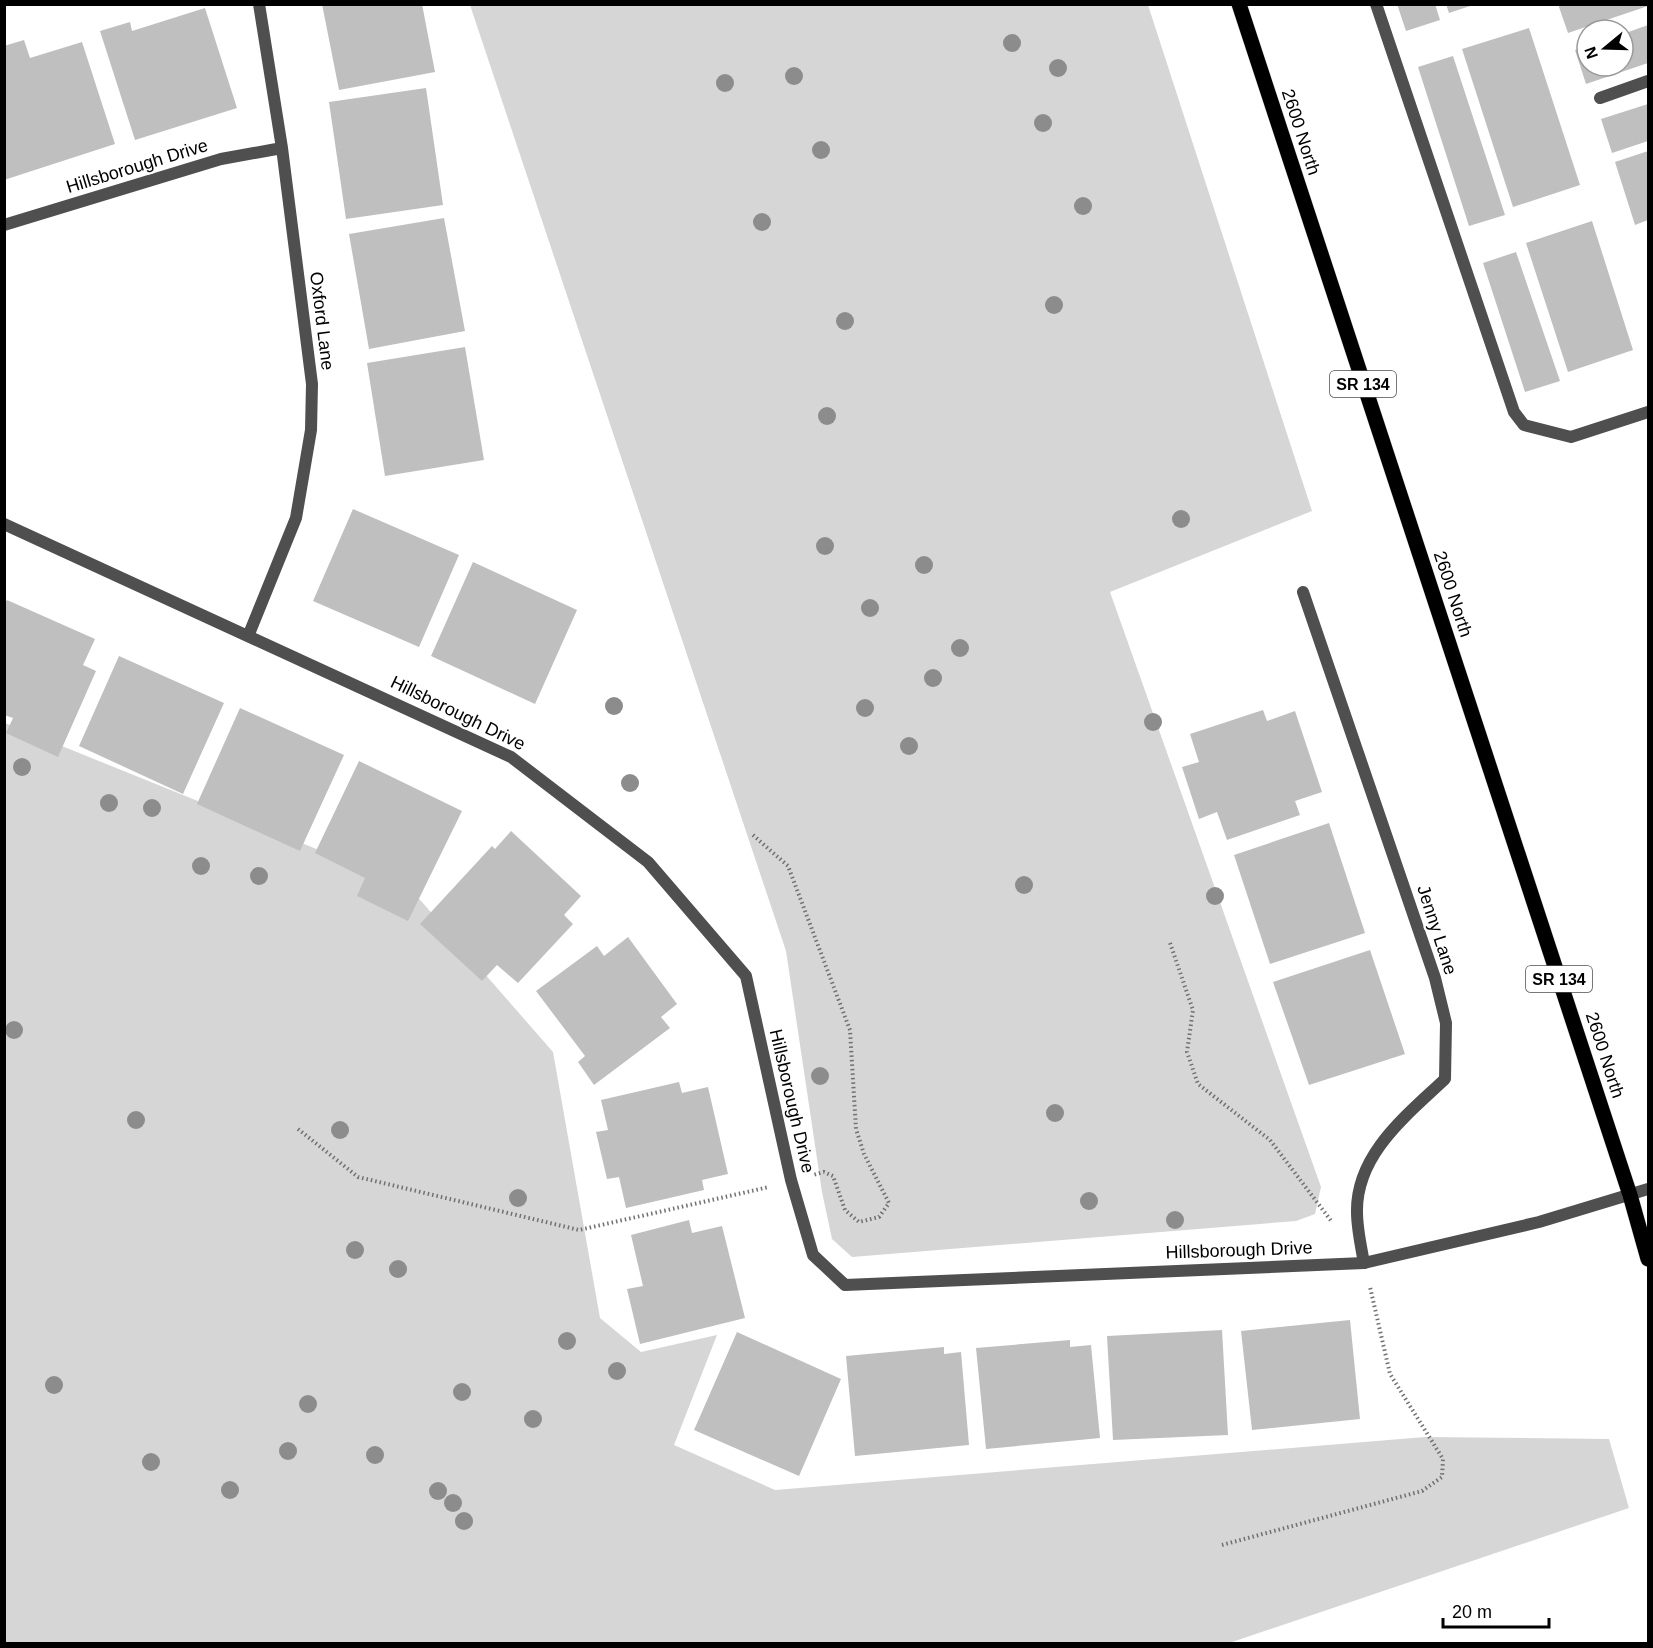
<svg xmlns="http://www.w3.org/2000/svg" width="1653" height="1648" font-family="Helvetica,sans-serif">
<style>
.green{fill:#d6d6d6}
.building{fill:#bfbfbf}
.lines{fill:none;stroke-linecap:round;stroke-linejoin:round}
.primary-casing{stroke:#dbdbdb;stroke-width:16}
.path{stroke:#717171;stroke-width:4;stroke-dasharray:1.5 3;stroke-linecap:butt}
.lane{stroke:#4f4f4f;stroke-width:12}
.street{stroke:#4f4f4f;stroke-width:12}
.primary{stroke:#000;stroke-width:15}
.tree{fill:#8c8c8c}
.labels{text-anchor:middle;stroke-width:4.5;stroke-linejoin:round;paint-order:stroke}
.shield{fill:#fff;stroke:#4c4c4c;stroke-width:1.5}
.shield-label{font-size:16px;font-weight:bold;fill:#000}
.street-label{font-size:18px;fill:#000;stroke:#fff}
</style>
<rect width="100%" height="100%" fill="#fff"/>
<path class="green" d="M470,5H1148L1312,511L1110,592L1321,1187L1315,1214L1296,1221L852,1257L832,1239L822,1192L786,951Z
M5,723L408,886L553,1052L600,1318L641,1352L717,1335L674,1445L775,1490L1425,1437L1609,1439L1629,1508L1229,1643H5Z"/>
<path class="building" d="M322,4H422L435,72L339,90Z
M1397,4H1435L1440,20L1406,31Z
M1446,4H1473V5L1449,13Z
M1558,4H1648V6L1568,33Z
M205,8L237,108L135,140L100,31L130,22L132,31Z
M1648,25V63L1586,84L1575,50L1587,46V66H1623V34Z
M1529,28L1580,185L1513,207L1462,49Z
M24,40L30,58L82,42L115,144L4,180V46Z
M1453,56L1505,215L1469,226L1418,67Z
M426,88L443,205L346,219L329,102Z
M1648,104V141L1612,153L1601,119Z
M1648,151V220L1635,225L1615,162Z
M444,218L465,331L369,349L349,234Z
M1592,221L1633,350L1568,372L1526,243Z
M1516,252L1560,381L1525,392L1483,263Z
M465,347L484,460L385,476L367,363Z
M353,509L459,555L419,647L313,601Z
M473,562L577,610L535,704L431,656Z
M7,600L95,639L83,665L96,671L58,757L6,733L13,718L4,715V605Z
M119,656L224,703L183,794L79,746Z
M240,708L344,755L300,851L197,804Z
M1263,710L1267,721L1295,711L1322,792L1295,801L1300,815L1227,840L1217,812L1199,819L1182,767L1199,762L1190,734Z
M359,761L462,811L408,921L357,896L365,878L315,853Z
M1329,823L1365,933L1270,964L1234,855Z
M511,831L581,896L564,915L573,924L518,983L497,965L482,981L420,924L492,846L495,849Z
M628,937L677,1004L661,1017L670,1028L594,1085L578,1062L585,1056L536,991L597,946L604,956Z
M1370,950L1405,1054L1309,1085L1273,982Z
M679,1082L682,1093L708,1087L728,1174L702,1180L704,1190L626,1208L619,1177L607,1179L596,1132L608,1130L601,1100Z
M689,1220L692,1233L722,1226L745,1318L640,1344L627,1289L643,1286L631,1235Z
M1350,1320L1360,1419L1252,1430L1241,1331Z
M1222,1330L1228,1435L1113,1440L1107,1336Z
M737,1332L841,1379L799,1476L694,1430Z
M1070,1340V1347L1091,1345L1100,1438L986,1449L976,1348Z
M944,1347V1354L961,1352L969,1445L855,1456L846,1356Z"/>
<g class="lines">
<defs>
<path id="primary" d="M1239,4L1630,1195L1648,1259"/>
</defs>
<use href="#primary" class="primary-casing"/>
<path class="path" d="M753,835L788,866L850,1030L856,1129L864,1154L889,1203L879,1217L859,1222L845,1210L833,1176L824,1172L813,1175
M1170,943L1193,1010L1187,1052L1198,1084L1270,1140L1332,1222
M298,1129L358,1177L579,1230L769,1187
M1222,1545L1422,1491L1442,1477L1443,1459L1390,1374L1370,1287"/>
<path class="lane" d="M1376,4L1514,412L1524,425L1571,437L1648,412
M1600,98L1648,81
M1303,592L1435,978L1446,1023L1445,1079C1407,1115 1356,1154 1357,1212C1357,1229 1361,1246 1364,1263"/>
<path class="street" d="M4,225L221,159L282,148
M4,524L511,757L648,862L746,976L791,1180L813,1255L845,1285L1364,1263L1539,1222L1648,1189
M249,634L296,518L311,430L312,384L282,148L259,4"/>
<use href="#primary" class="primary"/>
</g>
<g class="tree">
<circle cx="1012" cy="43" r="9"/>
<circle cx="1058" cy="68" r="9"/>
<circle cx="794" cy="76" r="9"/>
<circle cx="725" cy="83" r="9"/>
<circle cx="1043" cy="123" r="9"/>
<circle cx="821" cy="150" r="9"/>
<circle cx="1083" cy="206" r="9"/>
<circle cx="762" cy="222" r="9"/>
<circle cx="1054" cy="305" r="9"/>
<circle cx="845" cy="321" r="9"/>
<circle cx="827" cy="416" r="9"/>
<circle cx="1181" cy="519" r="9"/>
<circle cx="825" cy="546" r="9"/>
<circle cx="924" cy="565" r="9"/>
<circle cx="870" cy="608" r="9"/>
<circle cx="960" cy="648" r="9"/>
<circle cx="933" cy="678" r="9"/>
<circle cx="614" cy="706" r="9"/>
<circle cx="865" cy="708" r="9"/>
<circle cx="1153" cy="722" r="9"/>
<circle cx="909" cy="746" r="9"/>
<circle cx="22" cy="767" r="9"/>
<circle cx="630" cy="783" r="9"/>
<circle cx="109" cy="803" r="9"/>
<circle cx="152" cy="808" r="9"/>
<circle cx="201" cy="866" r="9"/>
<circle cx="259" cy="876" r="9"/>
<circle cx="1024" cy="885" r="9"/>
<circle cx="1215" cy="896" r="9"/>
<circle cx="14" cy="1030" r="9"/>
<circle cx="820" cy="1076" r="9"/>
<circle cx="1055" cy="1113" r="9"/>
<circle cx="136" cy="1120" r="9"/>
<circle cx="340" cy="1130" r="9"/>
<circle cx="518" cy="1198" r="9"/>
<circle cx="1089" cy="1201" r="9"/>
<circle cx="1175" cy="1220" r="9"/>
<circle cx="355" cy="1250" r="9"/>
<circle cx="398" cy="1269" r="9"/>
<circle cx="567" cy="1341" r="9"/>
<circle cx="617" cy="1371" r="9"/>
<circle cx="54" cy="1385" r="9"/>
<circle cx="462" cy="1392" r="9"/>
<circle cx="308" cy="1404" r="9"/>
<circle cx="533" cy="1419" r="9"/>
<circle cx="288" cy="1451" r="9"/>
<circle cx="375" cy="1455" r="9"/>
<circle cx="151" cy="1462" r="9"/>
<circle cx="230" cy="1490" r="9"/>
<circle cx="438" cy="1491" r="9"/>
<circle cx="453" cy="1503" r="9"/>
<circle cx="464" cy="1521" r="9"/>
</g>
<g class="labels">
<g class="shield">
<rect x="1330" y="371" width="66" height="26" rx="4.5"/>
<rect x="1526" y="966" width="66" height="26" rx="4.5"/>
</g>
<g class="shield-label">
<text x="1363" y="390">SR 134</text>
<text x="1559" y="985">SR 134</text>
</g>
<g class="street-label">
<text transform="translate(1301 132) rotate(72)" y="6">2600 North</text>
<text transform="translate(137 166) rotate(-17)" y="6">Hillsborough Drive</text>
<text transform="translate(322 321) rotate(83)" y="6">Oxford Lane</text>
<text transform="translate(1453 594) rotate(72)" y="6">2600 North</text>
<text transform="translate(458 713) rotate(26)" y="6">Hillsborough Drive</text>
<text transform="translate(1437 930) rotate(72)" y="6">Jenny Lane</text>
<text transform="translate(1605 1055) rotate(72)" y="6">2600 North</text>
<text transform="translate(792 1101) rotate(77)" y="6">Hillsborough Drive</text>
<text transform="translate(1239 1250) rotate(-2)" y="6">Hillsborough Drive</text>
</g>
</g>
<rect width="1653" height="1648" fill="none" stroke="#000000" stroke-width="12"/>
<g transform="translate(1605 48) rotate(251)"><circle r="28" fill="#ffffff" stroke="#999999" stroke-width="1.5"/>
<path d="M0-4.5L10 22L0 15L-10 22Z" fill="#000000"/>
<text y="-9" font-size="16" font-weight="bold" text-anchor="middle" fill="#000000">N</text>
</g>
<path d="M1443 1618v9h106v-9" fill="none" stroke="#000000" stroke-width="3"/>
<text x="1452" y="1618" font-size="18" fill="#000000" stroke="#ffffff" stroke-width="4.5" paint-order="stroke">20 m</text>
</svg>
